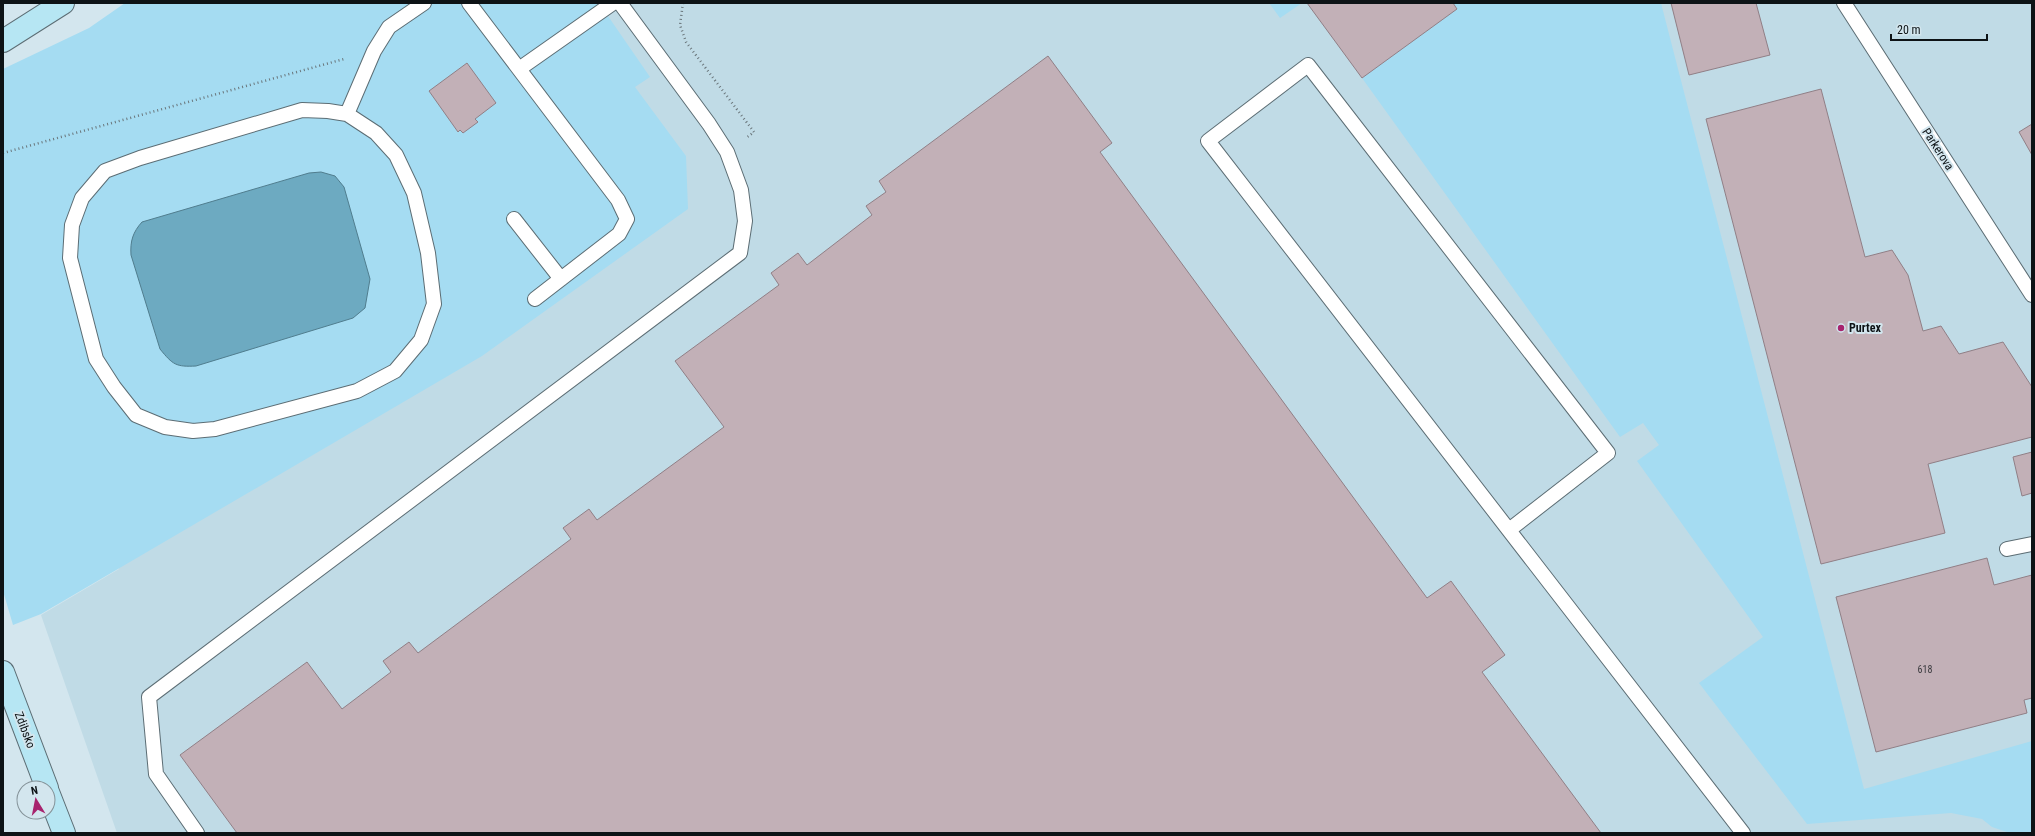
<svg xmlns="http://www.w3.org/2000/svg" width="2035" height="836" font-family="'Roboto Condensed',sans-serif">
<style>
.built{fill:#c0dbe6}
.green{fill:#a5dcf2}
.water{fill:#6daac1;stroke:#507d8e}
.building{fill:#c2b0b7;stroke:#907f86}
.lines{fill:none;stroke-linecap:round;stroke-linejoin:round}
.lane-casing{stroke:#5c6d74;stroke-width:16}
.secondary-casing{stroke:#5c6d74;stroke-width:24}
.path{stroke:#6a767b;stroke-width:2.5;stroke-dasharray:1 3;stroke-linecap:butt}
.lane{stroke:#fff;stroke-width:14}
.secondary{stroke:#b6e6f3;stroke-width:22}
.poi-dot{fill:#a7236e;stroke:#d3e6ee;stroke-width:1.5}
.labels{text-anchor:middle;stroke-width:4;stroke-linejoin:round;paint-order:stroke}
.number-label{font-size:10px;fill:#3a3a3e}
.street-label{font-size:12px;fill:#0d1316;stroke:#d3e6ee}
.poi-label{font-size:12px;font-weight:bold;fill:#0d1316;stroke:#d3e6ee;text-anchor:start}
</style>
<rect width="100%" height="100%" fill="#d3e6ee"/>
<path class="built" d="M358,3H2032V833H117L41,615L119,569L3,164Z"/>
<path class="green" d="M125,3H599L650,77L635,87L686,156L688,209L482,356L41,614L13,625L3,591V69L89,28Z
M1269,3H1302L1280,18Z
M1453,3H1661L1864,789L2032,741V833H2010L1992,827L1982,819L1951,813L1807,824L1699,683L1763,637L1637,461L1659,445L1643,423L1620,437L1362,78L1457,9Z"/>
<path class="water" d="M321,172L335,176L344,187L370,279L365,308L353,318L196,366C176,367 173,365 160,349L131,255C130,241 133,232 142,222L309,173Z"/>
<path class="building" d="M1307,3H1453L1457,9L1362,78Z
M1671,3H1756L1770,55L1689,75Z
M1048,56L1112,143L1100,152L1427,598L1451,581L1505,655L1482,672L1601,833H237L180,755L307,662L342,709L391,672L383,661L409,642L418,653L571,539L563,528L589,509L597,520L724,427L675,361L779,285L771,273L798,253L807,265L872,215L866,206L886,192L879,181Z
M467,63L496,103L475,119L478,122L463,133L460,130L458,132L429,91Z
M1821,89L1865,257L1892,250L1908,275L1923,331L1941,326L1959,354L2003,342L2032,387V437L1928,464L1945,533L1821,564L1706,119Z
M2032,124V155L2019,132Z
M2032,452V493L2022,496L2013,457Z
M1987,558L1994,585L2032,575V698L2024,700L2027,713L1876,752L1836,597Z"/>
<g class="lines">
<defs>
<path id="lane" d="M469,3L618,200L627,219L619,234L535,299
M1844,3L2032,295
M519,69L613,3
M302,110L328,111L347,114L376,133L396,155L414,193L428,253L434,304L421,340L395,371L357,391L215,429L193,431L165,427L136,415L114,387L96,359L70,258L72,225L82,198L105,171L140,158Z
M347,114L374,51L389,27L424,3
M514,219L561,279
M1509,530L1608,453L1308,65L1208,141L1743,833
M2007,549L2032,544
M197,833L156,774L149,697L740,253L745,221L741,190L727,152L709,124L620,3"/>
<path id="secondary" d="M3,41L63,3
M3,672L47,788
M48,792L64,833"/>
</defs>
<use href="#lane" class="lane-casing"/>
<use href="#secondary" class="secondary-casing"/>
<path class="path" d="M683,3L680,25L686,42L754,132L746,138
M3,153L344,59"/>
<use href="#lane" class="lane"/>
<use href="#secondary" class="secondary"/>
</g>
<circle class="poi-dot" cx="1841" cy="328" r="4"/>
<g class="labels">
<g class="number-label">
<text x="1925" y="673">618</text>
</g>
<g class="street-label">
<text transform="translate(1938 149) rotate(57)" y="4">Parkerova</text>
<text transform="translate(25 730) rotate(69)" y="4">Zdibsko</text>
</g>
<g class="poi-label">
<text x="1849" y="332">Purtex</text>
</g>
</g>
<rect width="2035" height="836" fill="none" stroke="#0d1316" stroke-width="8"/>
<g transform="translate(36 800) rotate(350)"><circle r="19" fill="#d3e6ee" stroke="#849298"/>
<path d="M0-3L7 15L0 10L-7 15Z" fill="#a7236e"/>
<text y="-6" font-size="11" font-weight="bold" text-anchor="middle" fill="#0d1316">N</text>
</g>
<path d="M1891 34v6h96v-6" fill="none" stroke="#0d1316" stroke-width="2"/>
<text x="1897" y="34" font-size="12" fill="#0d1316" stroke="#d3e6ee" stroke-width="3" paint-order="stroke">20 m</text>
</svg>
